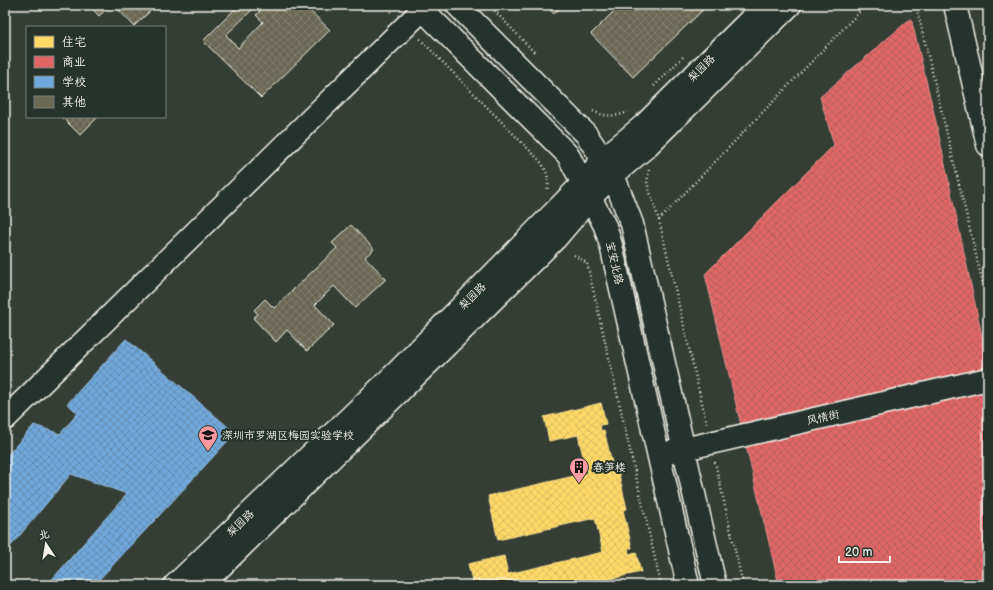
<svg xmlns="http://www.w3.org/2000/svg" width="993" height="590" font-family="'Balsamiq Sans','LXGW WenKai TC',sans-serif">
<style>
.homes{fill:url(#homes-cross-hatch);stroke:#fce08d}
.shops{fill:url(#shops-cross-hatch);stroke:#e6908d}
.schools{fill:url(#schools-cross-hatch);stroke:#97bee0}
.building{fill:url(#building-cross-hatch);stroke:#f4f1e8;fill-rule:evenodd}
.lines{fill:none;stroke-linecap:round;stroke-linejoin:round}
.minor-casing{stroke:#f4f1e8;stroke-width:25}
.path{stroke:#f4f1e8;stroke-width:2.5;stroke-dasharray:1 3;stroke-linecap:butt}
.minor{stroke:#26332d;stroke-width:22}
.labels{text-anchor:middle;stroke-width:4;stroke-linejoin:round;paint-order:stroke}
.street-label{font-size:11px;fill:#f4f1e8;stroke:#26332d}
.poi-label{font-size:11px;fill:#f4f1e8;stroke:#26332d;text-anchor:start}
</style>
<defs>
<pattern id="homes-cross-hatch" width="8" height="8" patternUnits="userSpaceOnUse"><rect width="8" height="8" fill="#ffd966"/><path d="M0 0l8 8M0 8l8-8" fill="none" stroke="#dbbc60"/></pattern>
<pattern id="shops-cross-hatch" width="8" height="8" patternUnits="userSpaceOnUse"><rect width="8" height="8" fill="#e06666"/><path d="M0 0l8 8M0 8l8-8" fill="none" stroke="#b35d5c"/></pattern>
<pattern id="schools-cross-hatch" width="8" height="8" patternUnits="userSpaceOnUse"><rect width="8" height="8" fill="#6fa8dc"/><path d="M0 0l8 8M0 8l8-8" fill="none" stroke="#648baf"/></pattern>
<pattern id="building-cross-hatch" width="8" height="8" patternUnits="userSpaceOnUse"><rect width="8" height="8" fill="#6b6854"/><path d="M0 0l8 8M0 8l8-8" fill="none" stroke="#817e6d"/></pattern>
</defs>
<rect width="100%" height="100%" fill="#343e35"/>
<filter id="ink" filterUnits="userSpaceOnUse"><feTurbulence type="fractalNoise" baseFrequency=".025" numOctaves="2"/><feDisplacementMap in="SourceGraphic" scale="8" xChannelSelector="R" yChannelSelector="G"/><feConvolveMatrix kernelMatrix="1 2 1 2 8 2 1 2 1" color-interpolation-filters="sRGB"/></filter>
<g filter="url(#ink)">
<path class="homes" d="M601,403L606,424L600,425L601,431L604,430L613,467L617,466L627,509L623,510L632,548H628L629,554L636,552L641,572L585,585H473L468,564L504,556L508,574L603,552L595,518L498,540L488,496L587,473L578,435L549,441L544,417Z"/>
<path class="shops" d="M911,18L934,113L988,364V585H779L705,274L834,145L820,97Z"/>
<path class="schools" d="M126,339L235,433L170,504L94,585H47L127,494L71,474L5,553V458L34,425L60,434L78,413L67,404Z"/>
<path class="building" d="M89,5H111L99,16Z
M114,5H157L134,26Z
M239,5H304L330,30L261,98L203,41ZM256,6L260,11L256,15L263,22L238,48L226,35Z
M546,5H563L554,14Z
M620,5H708L633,77L591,34Z
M62,117H98L80,135Z
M351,225L374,249L365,257L386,279L355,308L334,286L315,305L334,325L307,351L287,330L276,342L253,318L258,314L254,310L265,299L274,308L337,248L332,243Z"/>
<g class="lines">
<defs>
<path id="minor" d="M418,5L568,155L605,226L611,245L688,585
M457,5L586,134L613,175L632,224L715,585
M955,5L988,145
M5,419L422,10
M671,452L988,379
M175,585L396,373L583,183L603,159L644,125L765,5
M202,585L555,239L591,197L613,175L645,148L790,5"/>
</defs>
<use href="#minor" class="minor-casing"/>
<path class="path" d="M386,5L392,12
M489,5L536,54
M916,5L988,305
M420,39L540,161C547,171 550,179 547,191
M654,86L683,57
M593,111C604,117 616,117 628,112
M649,170L647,183L659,220L707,425
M659,220L866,5
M574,255L587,263L661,585
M715,462L743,585"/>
<use href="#minor" class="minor"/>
</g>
</g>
<defs>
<symbol id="school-pin" viewBox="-11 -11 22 30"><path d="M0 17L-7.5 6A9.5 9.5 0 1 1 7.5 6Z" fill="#ff9aa2" stroke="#26332d"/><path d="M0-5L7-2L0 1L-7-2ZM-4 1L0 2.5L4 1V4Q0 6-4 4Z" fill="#111"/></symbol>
<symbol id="building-pin" viewBox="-11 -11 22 30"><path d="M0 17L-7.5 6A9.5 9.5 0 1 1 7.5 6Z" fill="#ff9aa2" stroke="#26332d"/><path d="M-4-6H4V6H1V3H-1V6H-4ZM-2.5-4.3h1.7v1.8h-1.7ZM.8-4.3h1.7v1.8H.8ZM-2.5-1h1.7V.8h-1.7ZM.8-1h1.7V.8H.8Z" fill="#111"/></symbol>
</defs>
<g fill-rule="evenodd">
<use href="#school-pin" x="197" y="424" width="22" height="30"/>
<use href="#building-pin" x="568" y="456" width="22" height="30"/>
</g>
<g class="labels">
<g class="street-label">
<text transform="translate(701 68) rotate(-45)" y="4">梨园路</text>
<text transform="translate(615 263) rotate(77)" y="4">宝安北路</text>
<text transform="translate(472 296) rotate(-45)" y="4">梨园路</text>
<text transform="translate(823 417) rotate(-13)" y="4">风情街</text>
<text transform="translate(240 523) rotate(-44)" y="4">梨园路</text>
</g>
<g class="poi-label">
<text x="222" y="439">深圳市罗湖区梅园实验学校</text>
<text x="593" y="471">春笋楼</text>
</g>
</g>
<rect width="993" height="590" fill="none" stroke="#26332d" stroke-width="20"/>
<rect x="10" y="10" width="973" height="570" fill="none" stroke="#f4f1e8" stroke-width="1.5" filter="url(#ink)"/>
<rect x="26" y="26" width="140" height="92" fill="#26332d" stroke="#787f78"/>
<rect x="34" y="36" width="20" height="12" fill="#ffd966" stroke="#787f78"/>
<text x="62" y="46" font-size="12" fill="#f4f1e8">住宅</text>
<rect x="34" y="56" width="20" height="12" fill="#e06666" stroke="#787f78"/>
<text x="62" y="66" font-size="12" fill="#f4f1e8">商业</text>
<rect x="34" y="76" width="20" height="12" fill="#6fa8dc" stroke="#787f78"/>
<text x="62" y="86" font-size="12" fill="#f4f1e8">学校</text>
<rect x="34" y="96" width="20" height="12" fill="#6b6854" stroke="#787f78"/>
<text x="62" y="106" font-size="12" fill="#f4f1e8">其他</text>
<g transform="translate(46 544) rotate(348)" stroke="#26332d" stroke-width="3" paint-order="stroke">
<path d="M0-3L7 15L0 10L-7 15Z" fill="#f4f1e8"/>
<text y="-6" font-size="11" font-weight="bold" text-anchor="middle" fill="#f4f1e8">北</text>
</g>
<path d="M839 556v6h51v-6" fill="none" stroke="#f4f1e8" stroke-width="2"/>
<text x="845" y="556" font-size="12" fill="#f4f1e8" stroke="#26332d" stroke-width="3" paint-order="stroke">20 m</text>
</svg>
